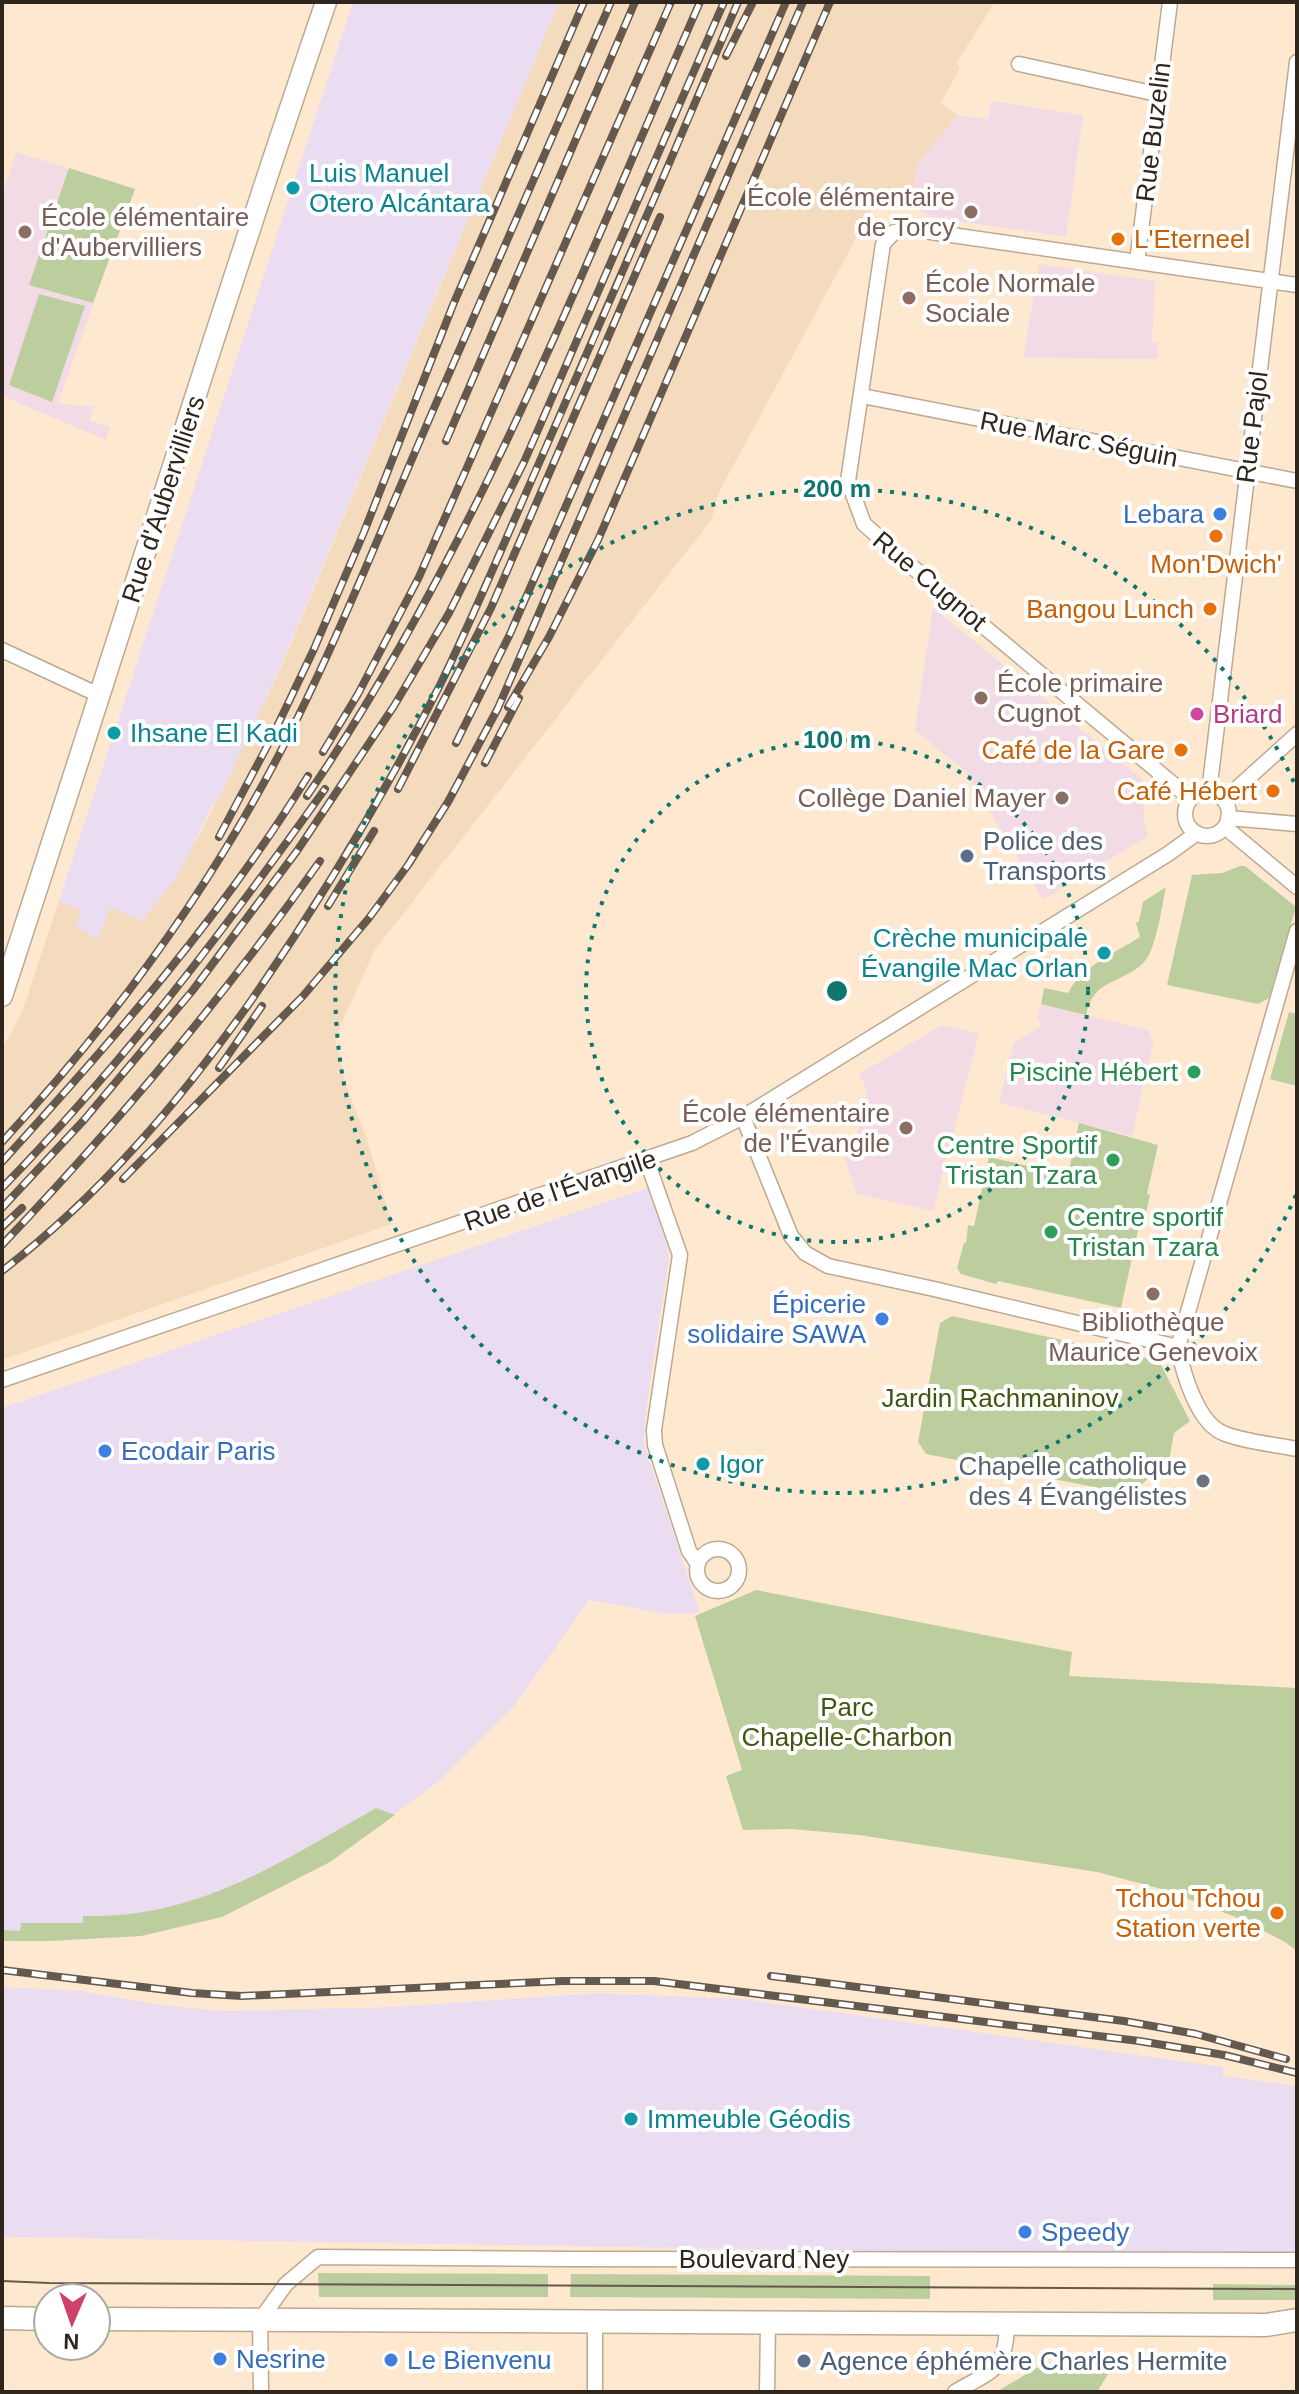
<svg xmlns="http://www.w3.org/2000/svg" width="1299" height="2394" font-family="Arial,sans-serif">
<style>
.built{fill:#f5dbbd}
.industrial{fill:#eaddf1}
.education{fill:#f3dbe6}
.green{fill:#bdce9e}
.lines{fill:none;stroke-linecap:round;stroke-linejoin:round}
.street-casing{stroke:#bda992;stroke-width:17}
.secondary-casing{stroke:#bda992;stroke-width:23}
.primary-casing{stroke:#bda992;stroke-width:25}
.street{stroke:#fff;stroke-width:14}
.secondary{stroke:#fff;stroke-width:20}
.primary{stroke:#fff;stroke-width:22}
.tram{stroke:#64594c;stroke-width:2}
.rail-casing{stroke:#64594c;stroke-width:8}
.rail{stroke:#fff;stroke-width:5;stroke-dasharray:15;stroke-linecap:butt}
.ring{fill:none;stroke:#0f766e;stroke-width:4;stroke-dasharray:4 8}
.culture-dot{fill:#0f9aa8;stroke:#fff;stroke-width:3}
.education-dot{fill:#8d6e63;stroke:#fff;stroke-width:3}
.food-dot{fill:#e8710a;stroke:#fff;stroke-width:3}
.shop-dot{fill:#3f7fe0;stroke:#fff;stroke-width:3}
.hotel-dot{fill:#d1479c;stroke:#fff;stroke-width:3}
.service-dot{fill:#5c6f8a;stroke:#fff;stroke-width:3}
.leisure-dot{fill:#2e9e5b;stroke:#fff;stroke-width:3}
.worship-dot{fill:#6b7280;stroke:#fff;stroke-width:3}
.labels{text-anchor:middle;stroke-width:8;stroke-linejoin:round;paint-order:stroke}
.street-label{font-size:26px;fill:#2f271e;stroke:#fff}
.culture-label{font-size:26px;fill:#0d838f;stroke:#fff;text-anchor:start}
.education-label{font-size:26px;fill:#785e54;stroke:#fff;text-anchor:end}
.food-label{font-size:26px;fill:#c56008;stroke:#fff;text-anchor:end}
.shop-label{font-size:26px;fill:#366cbe;stroke:#fff;text-anchor:start}
.hotel-label{font-size:26px;fill:#b23c85;stroke:#fff;text-anchor:start}
.service-label{font-size:26px;fill:#4e5e75;stroke:#fff;text-anchor:start}
.leisure-label{font-size:26px;fill:#27864d;stroke:#fff;text-anchor:end}
.park-label{font-size:26px;fill:#425410;stroke:#fff}
.worship-label{font-size:26px;fill:#5b616d;stroke:#fff;text-anchor:end}
.centre{fill:#0f766e;stroke:#fff;stroke-width:4}
.ring-label{font-size:24px;text-anchor:middle;font-weight:bold;fill:#0f766e;stroke:#fff;stroke-width:8;stroke-linejoin:round;paint-order:stroke}
</style>
<rect width="100%" height="100%" fill="#fee9d0"/>
<path class="built" d="M559,2H995L957,62L960,68L941,103L958,115L917,165L913,196L917,209L874,205L718,494L712,519L374,951L335,1038L346,1085L366,1136L392,1224L2,1360V1049L23,1010L59,901L81,910L110,907L192,847L201,833L280,670Z"/>
<path class="industrial" d="M353,2H559L279,670L221,794L212,806L179,874L142,921L110,907L98,939L76,927L81,910L59,901Z
M647,1188L667,1244L669,1258L646,1409L644,1444L700,1613L667,1614L589,1600L514,1706L439,1781L330,1862L222,1917L141,1936L49,1941H2V1408Z
M2,1987L82,1991L154,2004L220,2011L392,2007L598,1993L742,1999L1223,2067V2076L1297,2086V2258L2,2237Z"/>
<path class="education" d="M991,101L1083,115L1066,237L931,217L917,209L913,197L917,165L958,115L988,119Z
M16,152L135,189L58,403L94,407L90,420L110,427L106,440L2,396V196Z
M1039,264L1155,281L1152,342L1158,343V359L1023,358Z
M933,607L1143,780L1144,819L1148,836L1043,900L966,772L915,730Z
M1041,1004L1147,1030L1150,1032L1149,1037L1154,1039L1132,1136L999,1103L1014,1042L1042,1026L1037,1017Z
M942,1025L979,1034L933,1211L857,1194L841,1148L855,1146L867,1090L859,1074Z"/>
<path class="green" d="M69,168L135,189L93,303L29,285Z
M39,294L85,306L52,402L9,385Z
M1240,866H1245L1296,907L1269,998L1258,1004L1167,985L1192,875L1222,873Z
M1166,887C1162,905 1156,949 1145,961C1125,984 1093,977 1086,1015L1041,1004L1044,988L1068,993C1082,966 1115,953 1140,937L1136,923L1139,921L1143,902Z
M1289,1012L1297,1014V1086L1270,1079Z
M1079,1123L1158,1145L1147,1194L1150,1195L1145,1218L1141,1217L1121,1308L998,1281L996,1284L961,1274L957,1268L964,1243H966L968,1225L974,1226L989,1157L1068,1175Z
M952,1316L1159,1361L1190,1421L1174,1433L1169,1461L1130,1494L926,1454L918,1442L940,1323Z
M756,1590L1072,1652L1069,1676L1297,1688V1951L1285,1942L1241,1919L1165,1890L1097,1872L859,1835L791,1829L743,1830L726,1776L742,1770L695,1616Z
M376,1808L395,1815L330,1862L222,1917L141,1936L49,1941H2V1930L20,1931L21,1923H83V1916C197,1919 281,1862 376,1808Z
M318,2273L548,2274V2297H319Z
M571,2274L930,2276V2299L570,2297Z
M1213,2284L1297,2285V2300H1213Z
M1040,2366L1112,2368L1097,2392H996Z"/>
<g class="lines">
<defs>
<path id="street" d="M1019,64L1157,94
M1137,262L1170,2
M862,396L1297,481
M2,650L101,696
M1209,792L1297,62
M1185 814a22 22 0 1 1 44 0a22 22 0 1 1-44 0Z
M1191,799L910,565L864,524L848,481L883,244L894,232L910,229L1297,285
M1224,800L1297,734
M1228,818L1297,824
M1225,827L1297,887
M743,1117L791,1236L805,1253L828,1266L934,1289L1178,1347C1183,1373 1197,1422 1223,1433C1240,1441 1277,1445 1297,1449
M647,1161L680,1255L654,1430L655,1445L689,1551L698,1564
M1178,1347L1297,931
M2,1380L692,1143L743,1117L1168,854L1197,833
M697 1570a21 21 0 1 1 42 0a21 21 0 1 1-42 0Z
M261,2392L260,2320L286,2284L318,2257L568,2259L1297,2260
M595,2392V2321
M767,2392L768,2322
M955,2392C992,2370 1006,2372 1007,2324"/>
<path id="secondary" d="M2,996C111,665 213,332 326,2"/>
<path id="primary" d="M2,2318L48,2319
M96,2319L1266,2325L1297,2320"/>
</defs>
<use href="#street" class="street-casing"/>
<use href="#secondary" class="secondary-casing"/>
<use href="#primary" class="primary-casing"/>
<use href="#street" class="street"/>
<use href="#secondary" class="secondary"/>
<use href="#primary" class="primary"/>
<path class="tram" d="M2,2281L49,2283L1297,2289"/>
<defs>
<path id="rail" d="M726,56L753,2
M446,441L635,2
M508,707L549,637L598,540L830,2
M456,743L510,634L786,2
M323,752L358,694L419,577L671,2
M485,763L519,698
M398,789L491,608L660,217
M307,796C475,550 581,273 700,2
M219,837L271,739L314,649L364,532L453,305L584,2
M328,906L374,831
M219,1068L262,1006
M2,1142C113,1022 210,889 285,743C339,637 383,525 431,415C491,277 551,140 611,2
M2,1162C112,1041 222,916 308,776
M123,1179L303,996L369,918L408,865L448,802L498,708L803,2
M2,1188C122,1065 225,929 325,789
M2,1208L84,1120L193,990L297,851L394,706L449,613L524,462L724,2
M2,1227L22,1208
M2,1245C117,1124 224,997 320,861
M2,1271C101,1195 181,1100 253,998C322,898 385,794 440,685C477,609 509,531 543,454C609,304 674,153 738,2
M2,1970L192,1993L242,1996L563,1981H654L1139,2041L1224,2055L1297,2073
M771,1976L1124,2021L1196,2034L1286,2059"/>
</defs>
<use href="#rail" class="rail-casing"/>
<use href="#rail" class="rail"/>
</g>
<g class="ring">
<circle cx="837" cy="991" r="251"/>
<path d="M1296 1195A502 502 0 1 1 1296 787"/>
</g>
<g class="culture-dot">
<circle cx="293" cy="188" r="8"/>
<circle cx="114" cy="733" r="8"/>
<circle cx="1104" cy="953" r="8"/>
<circle cx="703" cy="1464" r="8"/>
<circle cx="631" cy="2119" r="8"/>
</g>
<g class="education-dot">
<circle cx="971" cy="212" r="8"/>
<circle cx="25" cy="232" r="8"/>
<circle cx="909" cy="298" r="8"/>
<circle cx="981" cy="698" r="8"/>
<circle cx="1062" cy="798" r="8"/>
<circle cx="906" cy="1128" r="8"/>
<circle cx="1153" cy="1294" r="8"/>
</g>
<g class="food-dot">
<circle cx="1118" cy="239" r="8"/>
<circle cx="1216" cy="536" r="8"/>
<circle cx="1210" cy="609" r="8"/>
<circle cx="1181" cy="750" r="8"/>
<circle cx="1273" cy="791" r="8"/>
<circle cx="1277" cy="1913" r="8"/>
</g>
<g class="shop-dot">
<circle cx="1220" cy="514" r="8"/>
<circle cx="882" cy="1319" r="8"/>
<circle cx="105" cy="1451" r="8"/>
<circle cx="1025" cy="2232" r="8"/>
<circle cx="220" cy="2359" r="8"/>
<circle cx="391" cy="2360" r="8"/>
</g>
<circle class="hotel-dot" cx="1197" cy="714" r="8"/>
<g class="service-dot">
<circle cx="967" cy="856" r="8"/>
<circle cx="804" cy="2361" r="8"/>
</g>
<g class="leisure-dot">
<circle cx="1194" cy="1072" r="8"/>
<circle cx="1113" cy="1160" r="8"/>
<circle cx="1051" cy="1232" r="8"/>
</g>
<circle class="worship-dot" cx="1203" cy="1481" r="8"/>
<g class="labels">
<g class="street-label">
<text transform="translate(1153 132) rotate(-83)" y="9">Rue Buzelin</text>
<text transform="translate(1252 427) rotate(-83)" y="9">Rue Pajol</text>
<text transform="translate(1079 439) rotate(11)" y="9">Rue Marc Séguin</text>
<text transform="translate(163 499) rotate(-72)" y="9">Rue d'Aubervilliers</text>
<text transform="translate(930 581) rotate(40)" y="9">Rue Cugnot</text>
<text transform="translate(560 1190) rotate(-19)" y="9">Rue de l'Évangile</text>
<text x="764" y="2268">Boulevard Ney</text>
</g>
<g class="culture-label">
<text x="309" y="182">Luis Manuel<tspan x="309" dy="30">Otero Alcántara</tspan></text>
<text x="130" y="742">Ihsane El Kadi</text>
<text x="1088" y="947" text-anchor="end">Crèche municipale<tspan x="1088" dy="30">Évangile Mac Orlan</tspan></text>
<text x="719" y="1473">Igor</text>
<text x="647" y="2128">Immeuble Géodis</text>
</g>
<g class="education-label">
<text x="955" y="206">École élémentaire<tspan x="955" dy="30">de Torcy</tspan></text>
<text x="41" y="226" text-anchor="start">École élémentaire<tspan x="41" dy="30">d'Aubervilliers</tspan></text>
<text x="925" y="292" text-anchor="start">École Normale<tspan x="925" dy="30">Sociale</tspan></text>
<text x="997" y="692" text-anchor="start">École primaire<tspan x="997" dy="30">Cugnot</tspan></text>
<text x="1046" y="807">Collège Daniel Mayer</text>
<text x="890" y="1122">École élémentaire<tspan x="890" dy="30">de l'Évangile</tspan></text>
<text x="1153" y="1331" text-anchor="middle">Bibliothèque<tspan x="1153" dy="30">Maurice Genevoix</tspan></text>
</g>
<g class="food-label">
<text x="1134" y="248" text-anchor="start">L'Eterneel</text>
<text x="1216" y="573" text-anchor="middle">Mon'Dwich'</text>
<text x="1194" y="618">Bangou Lunch</text>
<text x="1165" y="759">Café de la Gare</text>
<text x="1257" y="800">Café Hébert</text>
<text x="1261" y="1907">Tchou Tchou<tspan x="1261" dy="30">Station verte</tspan></text>
</g>
<g class="shop-label">
<text x="1204" y="523" text-anchor="end">Lebara</text>
<text x="866" y="1313" text-anchor="end">Épicerie<tspan x="866" dy="30">solidaire SAWA</tspan></text>
<text x="121" y="1460">Ecodair Paris</text>
<text x="1041" y="2241">Speedy</text>
<text x="236" y="2368">Nesrine</text>
<text x="407" y="2369">Le Bienvenu</text>
</g>
<g class="hotel-label">
<text x="1213" y="723">Briard</text>
</g>
<g class="service-label">
<text x="983" y="850">Police des<tspan x="983" dy="30">Transports</tspan></text>
<text x="820" y="2370">Agence éphémère Charles Hermite</text>
</g>
<g class="leisure-label">
<text x="1178" y="1081">Piscine Hébert</text>
<text x="1097" y="1154">Centre Sportif<tspan x="1097" dy="30">Tristan Tzara</tspan></text>
<text x="1067" y="1226" text-anchor="start">Centre sportif<tspan x="1067" dy="30">Tristan Tzara</tspan></text>
</g>
<g class="park-label">
<text x="1000" y="1407">Jardin Rachmaninov</text>
<text x="847" y="1716">Parc<tspan x="847" dy="30">Chapelle-Charbon</tspan></text>
</g>
<g class="worship-label">
<text x="1187" y="1475">Chapelle catholique<tspan x="1187" dy="30">des 4 Évangélistes</tspan></text>
</g>
</g>
<circle cx="837" cy="991" r="12" class="centre"/>
<g class="ring-label">
<text x="837" y="497">200 m</text>
<text x="837" y="748">100 m</text>
</g>
<rect width="1299" height="2394" fill="none" stroke="#2f271e" stroke-width="8"/>
<g transform="translate(72 2322) rotate(182)"><circle r="38" fill="#ffffff" stroke="#aca9a5" stroke-width="2"/>
<path d="M0-6L14 30L0 20L-14 30Z" fill="#d04168"/>
<text y="-12" font-size="22" font-weight="bold" text-anchor="middle" fill="#2f271e">N</text>
</g>
</svg>
